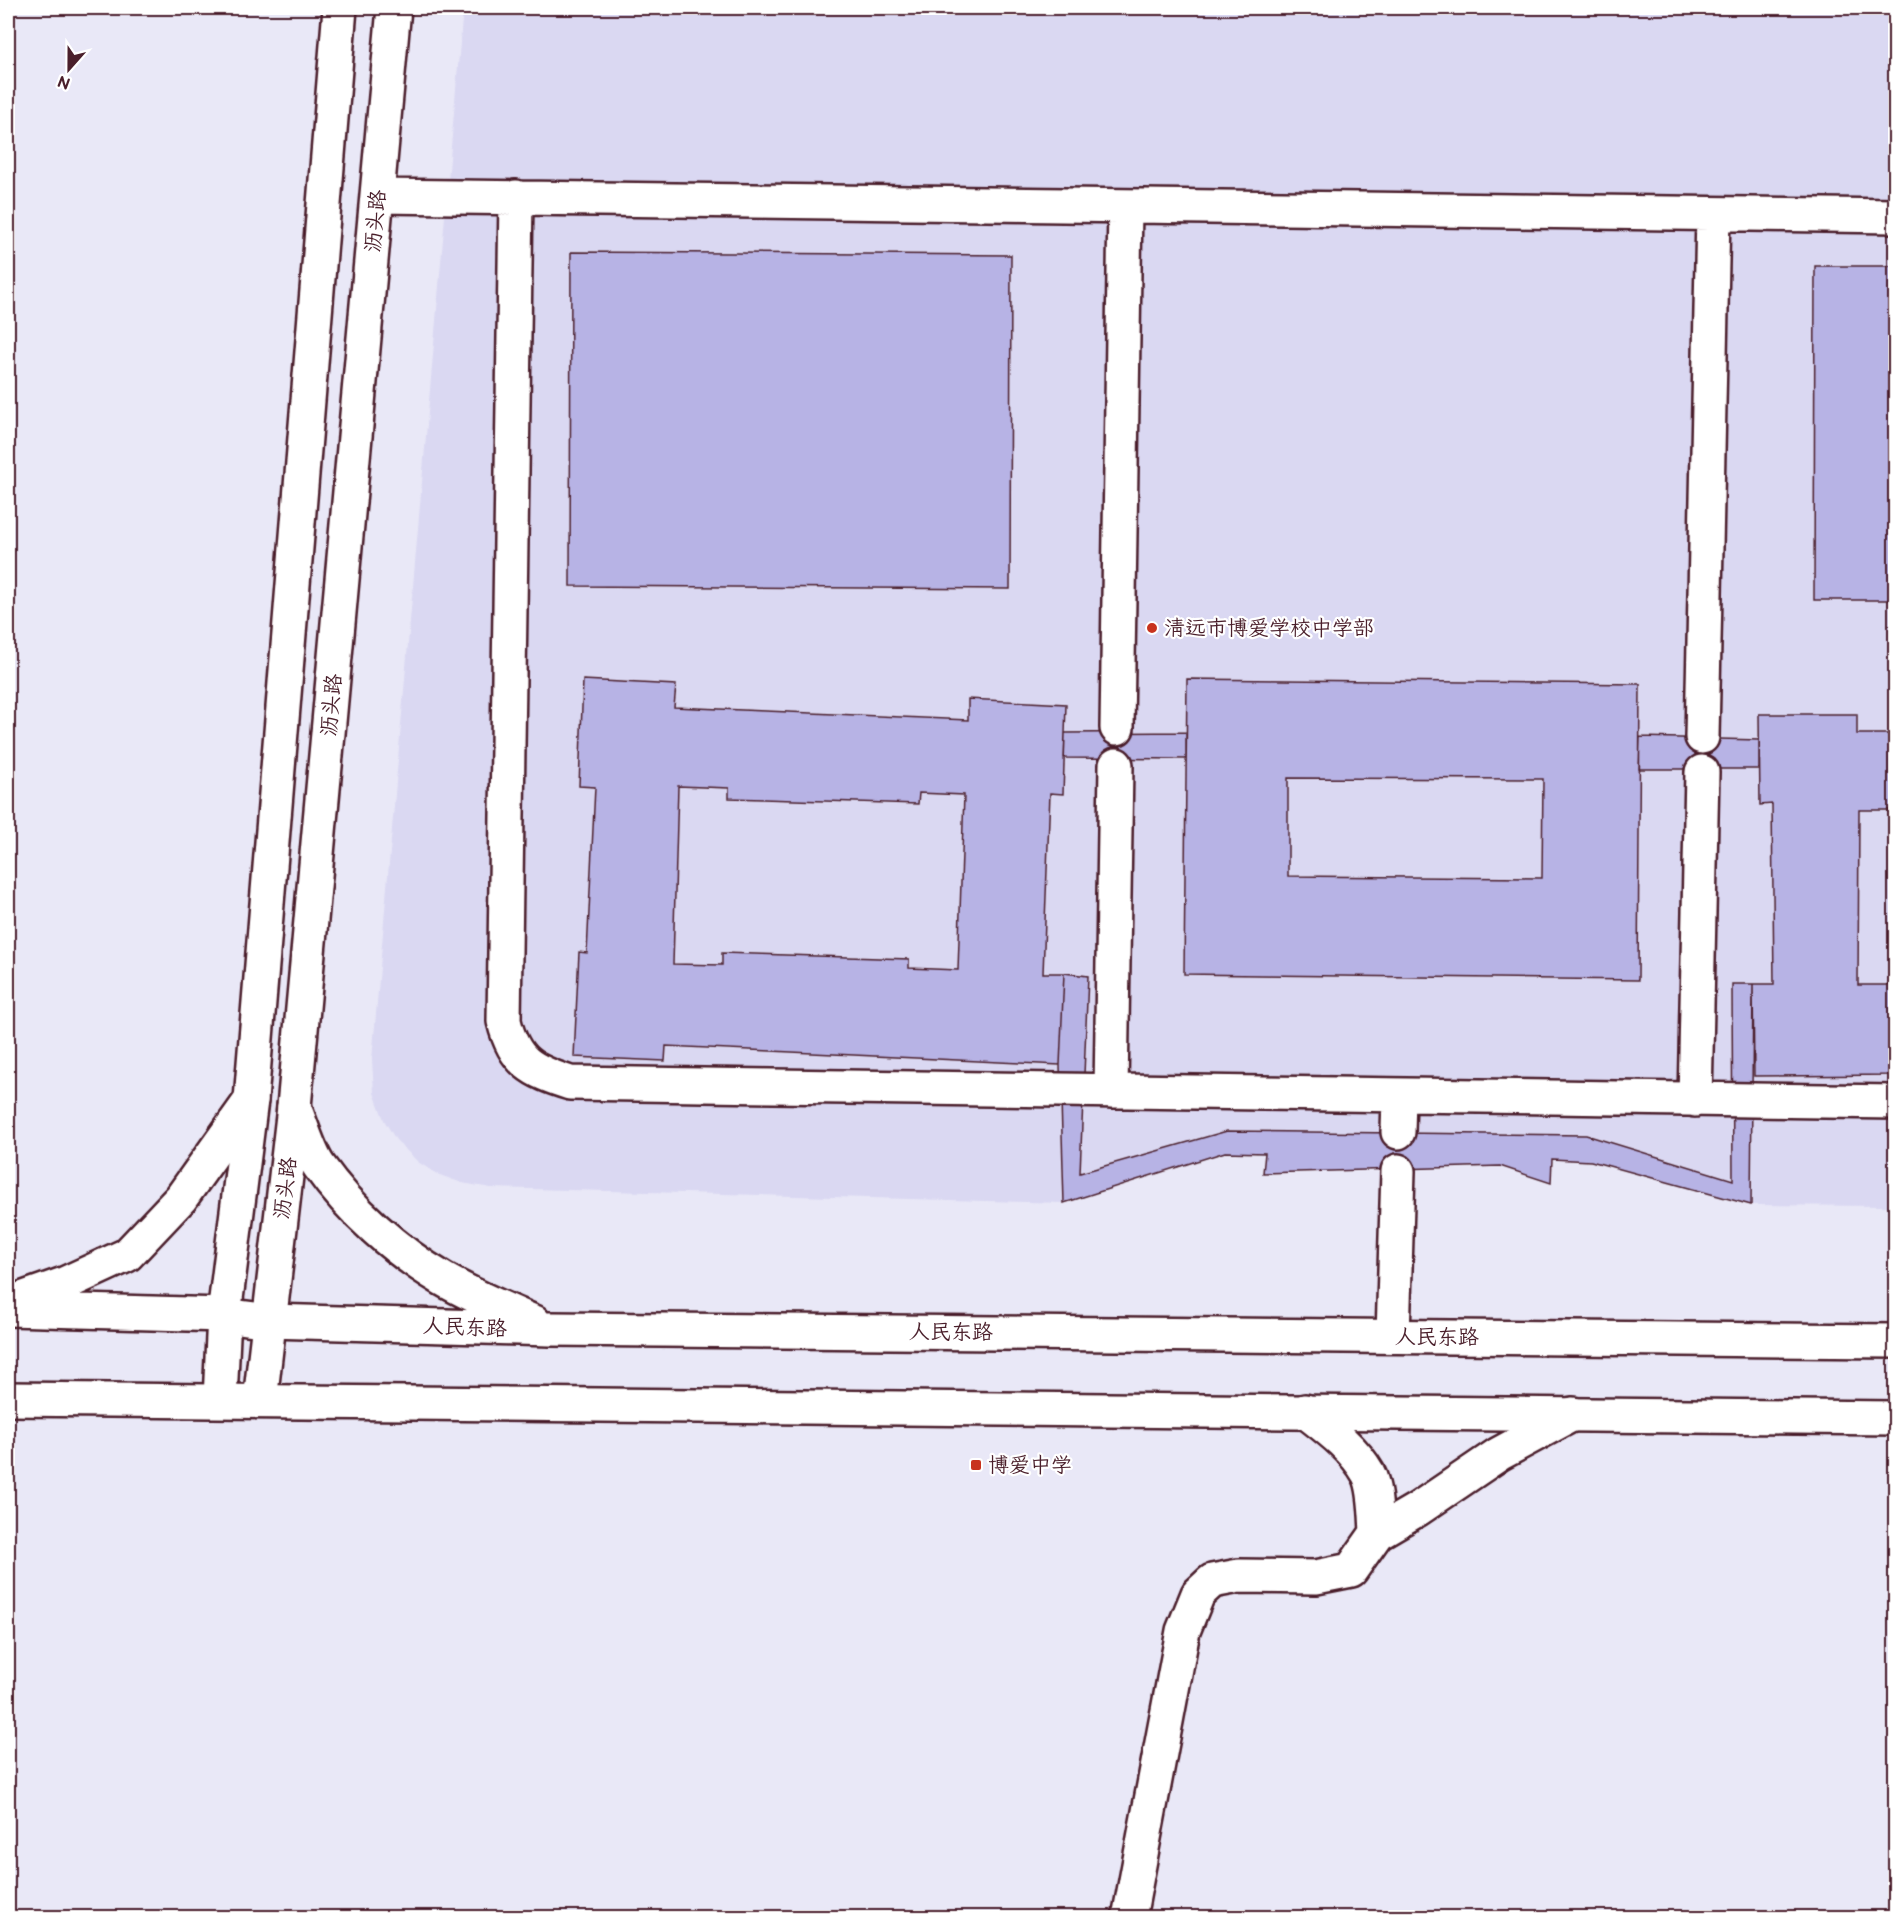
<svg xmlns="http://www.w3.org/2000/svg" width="1903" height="1925" font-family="'Balsamiq Sans','LXGW WenKai TC',sans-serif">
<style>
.built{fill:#dad8f2}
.building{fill:#b7b3e5;stroke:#4a1f2b;stroke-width:1.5;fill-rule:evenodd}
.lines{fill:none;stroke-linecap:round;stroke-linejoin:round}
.minor-casing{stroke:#4a1f2b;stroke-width:38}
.major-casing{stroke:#4a1f2b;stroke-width:38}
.minor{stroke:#fff;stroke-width:33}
.major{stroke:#fff;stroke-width:33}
.poi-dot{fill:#c8321e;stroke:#fff;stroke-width:2}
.labels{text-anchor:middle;stroke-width:4.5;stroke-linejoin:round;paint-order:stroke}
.street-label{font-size:21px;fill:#4a1f2b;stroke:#fff}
.poi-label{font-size:21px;fill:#4a1f2b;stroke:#fff;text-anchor:start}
</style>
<rect width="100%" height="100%" fill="#e9e8f7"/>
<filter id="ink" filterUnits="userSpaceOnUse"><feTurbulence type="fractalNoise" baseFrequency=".0167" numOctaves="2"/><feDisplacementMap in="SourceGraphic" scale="12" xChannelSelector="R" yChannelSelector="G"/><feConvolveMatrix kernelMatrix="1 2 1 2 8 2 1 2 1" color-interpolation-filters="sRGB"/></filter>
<g filter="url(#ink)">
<path class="built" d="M463,8H1895V1206L1751,1205L1591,1161L1225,1152L1064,1203L491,1188L462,1183L437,1174L418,1162L396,1140L384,1120L374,1093L372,1060Z"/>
<path class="building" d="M571,252L1011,255L1010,589L570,586Z
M1815,266H1896V600H1814Z
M1187,679L1640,684L1638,980L1184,974ZM1288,778L1543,779L1542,878L1288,876Z
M583,680L676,685L674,707L968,720V699L1066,704L1063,794L1050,793L1043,973H1064L1060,1065L666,1046L665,1061L574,1057L579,952L587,953L595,787L579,786ZM678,786L729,788V798L918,804L919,793L964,795L958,970L909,968V959L722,953V965L673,964Z
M1759,714H1857V734H1896V810H1859L1858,985H1896V1075L1754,1076L1753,984H1774L1772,804L1760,805Z
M1186,732V759L1064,758L1065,733Z
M1640,737L1759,740V769H1639Z
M1064,973L1088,976L1080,1173L1227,1131L1586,1135L1733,1180L1732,984H1753L1751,1205L1591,1161L1552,1159L1551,1183L1500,1166L1263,1173L1265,1153L1225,1152L1064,1203L1060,1065Z"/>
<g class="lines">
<defs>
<path id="minor" d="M377,196L1896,216
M516,197L504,1021C514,1062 532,1071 570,1083L1896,1102
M1117,728L1125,206
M1702,737L1713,214
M1111,1091L1116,765
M1695,1100L1702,772
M1398,1132L1399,1096
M1393,1336L1398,1171
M220,1400L224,1315L251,1100L340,8
M260,1401L294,1107L394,8
M1305,1411C1328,1429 1353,1447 1368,1473C1376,1487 1376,1517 1377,1533L1418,1509L1499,1454L1573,1414
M1129,1918L1183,1631L1198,1594L1212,1581L1239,1576L1316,1577L1351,1570L1377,1533"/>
<path id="major" d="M294,1107C301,1123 309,1152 319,1166C350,1210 397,1252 443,1279C472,1296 504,1309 534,1322
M13,1302L64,1284L127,1255L181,1198L251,1100
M8,1309L224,1315L269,1321L550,1329L1896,1341
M8,1399L1896,1418"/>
</defs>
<use href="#minor" class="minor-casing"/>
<use href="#major" class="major-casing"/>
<use href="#minor" class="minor"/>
<use href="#major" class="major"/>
</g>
</g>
<g class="poi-dot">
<circle cx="1152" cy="628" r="6"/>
<rect x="970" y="1459" width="12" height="12" rx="3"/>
</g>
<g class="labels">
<g class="street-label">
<text transform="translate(375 221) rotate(-85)" y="7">沥头路</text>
<text transform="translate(331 705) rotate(-85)" y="7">沥头路</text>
<text transform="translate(285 1188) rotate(-83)" y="7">沥头路</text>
<text transform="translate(465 1327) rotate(2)" y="7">人民东路</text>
<text x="951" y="1339">人民东路</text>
<text x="1437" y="1344">人民东路</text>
</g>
<g class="poi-label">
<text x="1164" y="635">清远市博爱学校中学部</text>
<text x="988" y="1472">博爱中学</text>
</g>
</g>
<rect width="1903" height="1925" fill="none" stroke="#fff" stroke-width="30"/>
<rect x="15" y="15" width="1873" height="1895" fill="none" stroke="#4a1f2b" stroke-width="2" filter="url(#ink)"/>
<g transform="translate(69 69) rotate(201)" stroke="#ffffff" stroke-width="4.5" paint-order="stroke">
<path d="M0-4.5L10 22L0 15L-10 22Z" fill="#4a1f2b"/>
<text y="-9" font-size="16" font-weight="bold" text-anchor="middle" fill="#4a1f2b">N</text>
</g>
</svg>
